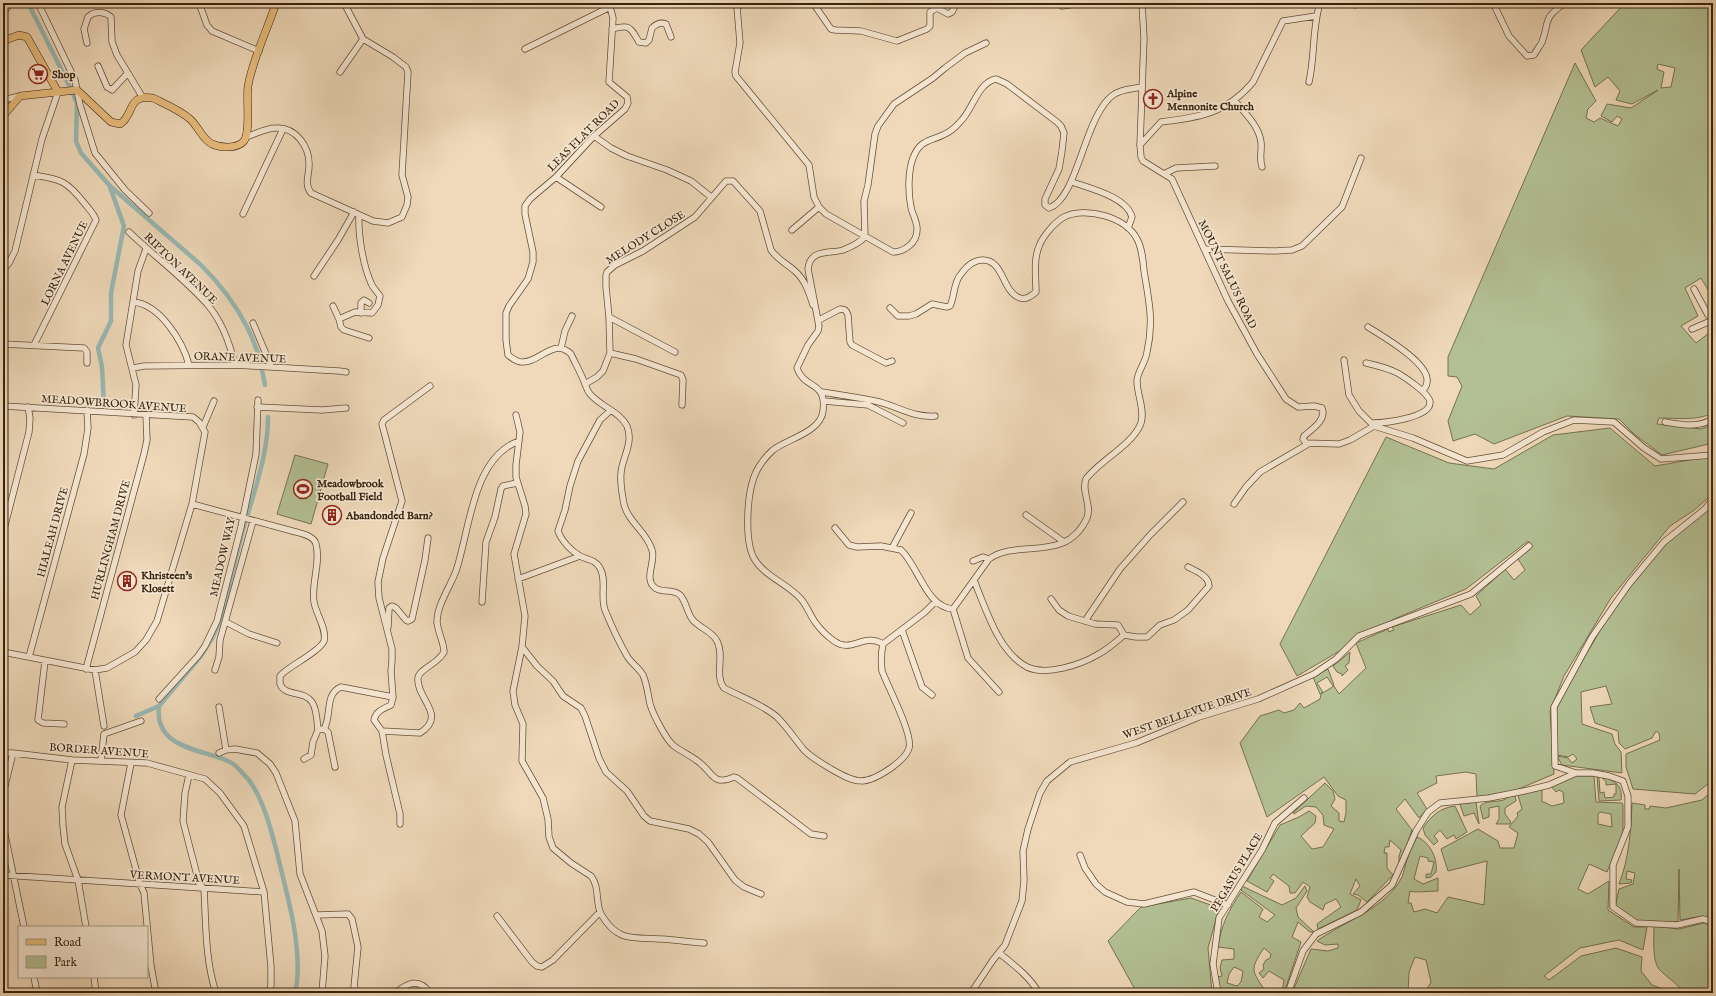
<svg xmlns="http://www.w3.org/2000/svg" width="1716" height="996" font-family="'IM FELL English',serif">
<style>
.green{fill:#b3c094;stroke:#757250;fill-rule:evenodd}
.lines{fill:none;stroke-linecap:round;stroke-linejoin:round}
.canal{stroke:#9ab9b5;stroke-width:4.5}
.minor-casing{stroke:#655038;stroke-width:7}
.major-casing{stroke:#37230c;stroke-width:8}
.minor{stroke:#f5e6d2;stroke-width:5.5}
.major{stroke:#e8bc7d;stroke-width:7}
.labels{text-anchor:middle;stroke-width:3.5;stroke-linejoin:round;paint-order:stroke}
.poi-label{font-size:11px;font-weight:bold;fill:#37230c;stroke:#f5e6d2;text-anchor:start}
.street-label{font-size:11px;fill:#37230c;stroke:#f5e6d2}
</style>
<rect width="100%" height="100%" fill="#efd9ba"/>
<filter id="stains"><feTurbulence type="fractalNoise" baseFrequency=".005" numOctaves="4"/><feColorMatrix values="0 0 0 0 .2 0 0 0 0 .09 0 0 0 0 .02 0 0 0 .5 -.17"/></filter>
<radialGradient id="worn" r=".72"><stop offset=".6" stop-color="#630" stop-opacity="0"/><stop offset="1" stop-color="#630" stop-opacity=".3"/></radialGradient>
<path class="green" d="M1625,3H1713V298L1701,278L1685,288L1698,316L1681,326L1696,343L1713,330V413C1697,421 1677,418 1659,418L1657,424L1701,429L1713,424V443L1662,455L1634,434L1619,419L1567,416L1494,444L1475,434L1453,441L1448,421L1462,386L1457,377L1448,376V357L1575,63L1596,101L1588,109L1586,118L1594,122L1600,118L1618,126L1622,119L1617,116L1612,122L1601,116L1607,104L1631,108L1658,90L1632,104L1616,100L1620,91L1608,77L1595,87L1581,50ZM1658,64L1675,68L1671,87L1661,88L1664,72L1657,69Z
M1610,428L1655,466L1713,456V491L1706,500L1693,511L1670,526L1611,598L1564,676L1550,711L1554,774L1514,791L1477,797L1476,774L1466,772L1436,776L1437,783L1417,793L1427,809L1419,818L1405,799L1396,809L1412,830L1399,867V856L1401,850L1390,840L1389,847H1385L1384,853H1387V868L1393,875L1367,902L1358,895L1353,894L1360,886L1356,879L1350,894L1361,900L1357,910L1318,929L1317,924L1341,907L1336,899L1325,904L1323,910L1310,902L1307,897L1310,887L1303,882L1295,893H1290L1289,886L1273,874L1270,878L1274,881L1267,892L1247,881L1280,825L1299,817L1309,811L1316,816L1315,823L1301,836L1312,849L1323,847L1334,829L1324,825L1323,815L1316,807L1306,806L1294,814L1293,813L1325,783L1333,791L1335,799L1331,806L1339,813V821L1344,822L1346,813V800L1338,796L1324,777L1267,817L1240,743L1260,716L1279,710L1284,713L1294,710L1300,703L1304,708L1320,699L1321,694L1334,686L1339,694L1366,668L1356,643L1388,629L1389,632L1394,630L1392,627L1461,605L1470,615L1481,605L1476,596L1505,569L1514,580L1525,570L1518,559L1531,546L1528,541L1466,589L1394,619L1297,676L1280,644L1386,437L1449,463L1494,469L1553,435Z
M295,455L328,464L311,524L277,514Z
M1713,503V780L1695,794L1633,789L1626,767V754L1660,740L1659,733L1656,731L1652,738L1625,749L1619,743L1618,731L1595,723L1590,707L1612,704L1606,686L1581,692L1582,724L1612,734L1615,744L1621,752L1622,773L1562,765L1557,756L1568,758L1572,763L1577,759L1573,754L1568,757L1557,755L1556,709L1569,684L1605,622L1634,580L1665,543Z
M1350,652L1349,663L1345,666L1348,670L1342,676V674L1337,672L1333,666Z
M1328,669L1334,685L1333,686L1327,677L1317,683L1323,692L1320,694L1313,677Z
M1576,776H1594L1596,802L1622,803L1623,805V833L1607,872L1589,864L1578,889L1588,894L1609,881L1608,910L1634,927H1647L1643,950L1619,940L1580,948L1544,976L1549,980L1581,956L1616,948L1642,957L1641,971L1652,985L1673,993H1425L1431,982L1426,960L1415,957L1409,972L1408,993H1362L1356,988L1353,993H1292L1311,949L1328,951L1338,948V944L1325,945L1317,941C1343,922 1387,908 1402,877C1404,872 1405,865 1407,860C1409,852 1413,845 1417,837C1430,842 1438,859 1436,872L1431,877L1426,878V874H1431L1434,862L1428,861V858L1420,856L1414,879L1423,884L1438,878V891C1431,891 1414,893 1410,891L1408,903H1411L1414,912L1425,909L1437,913L1448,897L1484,905L1487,861L1448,871L1441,849L1478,829L1498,841L1500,848H1514L1518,833L1509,827L1518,816L1517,813L1522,809L1518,795L1542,789V802H1544L1552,806L1564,803L1563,792L1559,790L1556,792L1550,785ZM1600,812L1611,814L1612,827L1598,824V814Z
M1602,776C1615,781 1623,785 1621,800L1599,801L1597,777L1599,778L1600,793L1604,792L1605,798L1614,797V794H1616V784L1606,785V781L1602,778Z
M1713,790V919L1703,916L1680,920L1679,869L1678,922L1637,921L1615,907L1619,889L1633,884L1635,873L1627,871L1626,879L1632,880L1631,883L1619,884C1629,859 1631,830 1632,803L1645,805V809H1649L1650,806L1666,808L1702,800Z
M1510,796H1515L1516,801L1505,808V814L1511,822L1510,824H1496L1499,819V806L1489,808V817L1483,819L1480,806C1488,798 1501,805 1510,796Z
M1476,802L1479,824L1474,813L1464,816L1460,804Z
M1455,806L1467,832L1456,839L1454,835L1447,839L1440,830L1434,836L1438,841L1434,845L1425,835L1423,828C1432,815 1440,808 1455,806Z
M1242,886L1282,905L1296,898L1305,886L1307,891L1296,908L1298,917L1314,932H1310L1298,922L1292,937L1301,942L1284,993H1282L1284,980L1269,971L1263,978L1259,973L1264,969L1263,965L1266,960L1270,958L1271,954L1264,948C1249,970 1252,971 1266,992L1219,993L1218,977L1222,976L1220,968L1222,960L1234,959V949L1218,947C1221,925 1229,910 1241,892L1263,909L1259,917L1267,922L1275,915L1241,890ZM1234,967L1243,971L1241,982L1237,986L1227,983L1229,974Z
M1191,898L1219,908L1208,948L1212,993H1137L1108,941L1141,907Z
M1704,923L1713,927V993H1683C1677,982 1667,978 1659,969C1652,961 1654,937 1654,926L1679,929Z"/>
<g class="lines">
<path class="canal" d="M28,3L67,81L77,103L76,141L81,153L110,186L201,265C220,284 235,303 247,327C253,338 256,351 262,361
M262,370L265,385
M104,406L102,367L98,348L111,321V293L124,226L110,187
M248,514C257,482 268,451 268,417
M159,706C154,749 202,749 228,761C236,764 242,773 248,779C266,801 275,846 282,873C287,895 294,919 296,942C298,958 299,977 295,993
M136,716L159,706L201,656L213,637L221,618L245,522"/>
<defs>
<path id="minor" d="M38,3L75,80L80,105L95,153L125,190L149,213
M199,3L207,25L212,31L259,51
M609,3L613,18L609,82L627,97L628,103L625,109L594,136L556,177L530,199L525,206V214L533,252V262L528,279L509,306L506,313V340L508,355C512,358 516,362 522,362C539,363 554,337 571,354C575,363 581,373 585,384C587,388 587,391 590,394C600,406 620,412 627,426C634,443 622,458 621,473C620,483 622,494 624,504C628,522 647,532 652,550C656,561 644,578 654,587C661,594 673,588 680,595C686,601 687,612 692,619C699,628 712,631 717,641C725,656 714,675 724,688C741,697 762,704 777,717C787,727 795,739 804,750C812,758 821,763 831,769C857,784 865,786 891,768C898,763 907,756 909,748C913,734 888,687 882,671C881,662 881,653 883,644L925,612L935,602
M732,3L737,7L740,43L735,72L736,76L809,165L814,197L819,207L826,214L893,252C904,252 917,243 917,230C918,223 912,214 911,207C908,193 908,171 913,158C920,140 928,142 943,135C950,132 955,128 960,122C973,110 977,83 996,79L1007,84L1057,122L1061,126L1064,133L1062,151L1059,169L1045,199V205L1049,208C1078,199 1084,116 1113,95C1121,89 1132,89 1142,87
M813,3L831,29L835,30L861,31L897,41L927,29L930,26V12L937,8L948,14L952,12L954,8L953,3
M1142,3L1144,38L1140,145L1141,157L1143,161L1172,179L1228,301L1257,354L1286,399L1298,407L1314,406L1322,408C1327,420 1311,430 1304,436L1303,439L1306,443L1339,444L1350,440L1374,426L1413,438L1467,461L1503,455L1543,432L1574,420L1614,422L1644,448L1661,459L1713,455
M1493,3L1509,36L1527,56L1534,55C1536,51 1540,46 1542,42C1550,20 1542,19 1565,3
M1355,5V3
M1062,6L1082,3
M737,7L743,3
M3,10L7,8
M612,29C630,24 630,27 639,42L646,43L649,40L652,28C656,24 661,22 666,24L671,37
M87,43L84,29L88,17C94,11 104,11 111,17L112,42L117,55L143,98
M525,49L610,7
M98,66L107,87L112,90L128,73
M340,72L363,39
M1309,82C1315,56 1312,29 1320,3
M3,100L20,96
M1234,100C1244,112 1259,126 1261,142C1262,151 1259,158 1262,167
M594,136L611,148L627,156L667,170L691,181L711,197
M246,137C255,134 266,128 276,128C296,127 310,147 309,166C309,176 304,184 311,193L373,221L388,223L402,217L407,205L408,197L402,175L408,72L406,67L393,57L363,39L344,3
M1140,145L1161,122C1200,117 1226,114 1253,82L1283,21L1316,16
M1164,174L1176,168L1215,166
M33,175C61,179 67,181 85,204C89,209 94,214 96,220L34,345
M556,177L601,207
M1072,182C1089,188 1127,197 1132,217L1128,228
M243,214L283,129
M792,230L819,207
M129,232C154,256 184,278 207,304C222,321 230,344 235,365
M1204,249L1275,251L1292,250L1302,246L1342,207L1361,158
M3,270L9,263L15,251L42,139L58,92
M314,276L338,240L354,212
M1694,289L1708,315L1713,319
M133,302C160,304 183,342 189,365
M333,306L339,319L355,312L372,313L378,305L380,296C377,292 373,288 371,283C363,265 358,235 359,215
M361,313V303L364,300L369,303
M609,317L675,352
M339,319L341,327L344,330L369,338
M819,320L840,309C845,309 846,310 848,315L850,342L852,345L886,363L892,361
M253,323L271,366
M1368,327C1382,336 1430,363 1427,382C1427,385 1425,388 1423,390
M1692,329L1713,320
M3,344L84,348L87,352V363
M561,348L565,331L572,316
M610,353L636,359L681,375L683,380L682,405
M1344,360L1349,395L1359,411L1374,426
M1366,363C1375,365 1384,367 1393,371C1401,374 1429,393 1430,402C1431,418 1384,423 1372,423
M133,368L144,366L235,365L339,371L346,372
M585,384L597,377L603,371L610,353L609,317L606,287V275L607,272L615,265L643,251L695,217L726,181H733L760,211L771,250C777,259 787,264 795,271C805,280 809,292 813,305
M822,392C839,395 857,397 875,401C896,405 912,418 935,416
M824,401L868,405L903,423
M3,406L193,417L199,422L205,432L192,504L157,621L146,640L135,652L107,668L95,670L3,652
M257,407L322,410L346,408
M610,411L600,420L578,461L570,486L565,510L558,531C561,540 571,551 580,556C587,560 595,559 600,568C607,580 600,596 605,610C611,625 619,642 627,656C631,663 639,668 643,675C647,684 648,695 650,704C653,714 666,740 674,746C682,752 692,756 700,763C714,774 713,786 734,777L737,778L811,834L824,836
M134,415L136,385L126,345L138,271L146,249
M516,415L520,432L516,465V477L525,506L526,514L514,554L525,616L522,647L513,691L515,705L523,724L522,761L543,798L548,819L549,837L553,848L571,863L591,876C600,887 595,902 601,914C618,943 633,937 662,939C676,940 690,942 704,943
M1665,422C1682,425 1698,428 1713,419
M203,427L214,401
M1713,499L1705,509L1664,542L1629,584L1592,637L1554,707L1555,766L1576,773H1593L1609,776L1623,781L1628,796V827L1613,865V907L1636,923L1677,925L1703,919L1713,922
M192,504L296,532C303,534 314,536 316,544C321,563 311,583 314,602C316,614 327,629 324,641C321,650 292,665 283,673L280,676V684C285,697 304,690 312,702C317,709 317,722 318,730L324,729
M1234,504L1246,487L1260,472L1308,444
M1026,515L1064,542
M835,528L849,545L857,547L881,546L901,550C919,567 926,607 953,609L989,559C1018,538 1066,564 1087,518C1092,504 1081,492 1086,479C1100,460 1133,445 1141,423C1145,409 1137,395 1137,381C1137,372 1146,362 1147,352C1154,322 1149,301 1144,271C1143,260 1142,248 1137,239C1126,217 1085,206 1064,217C1055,222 1044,235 1040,244C1033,258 1036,278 1036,292C1031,296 1026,300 1020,298C1002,292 1004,260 983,260C974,260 966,267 961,274C953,283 955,296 950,306L947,307L932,304L916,314L909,316H898L890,308
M3,533L29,432L30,418L28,407
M892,548L911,513
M973,561L983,557L989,559
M518,579L580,556
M974,580C981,598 988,617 997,634C1003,646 1015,661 1027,667C1046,676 1080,665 1097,655C1107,650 1116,642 1124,635L1118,625L1095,624L1068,616L1059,610L1051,599
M482,602L486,542L495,517L501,489L503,486L517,483
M953,609L968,658L999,692
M1085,621L1120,569L1150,535L1183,502
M226,622L249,634L277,643
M388,627L389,608L392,606L396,608L406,620L408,621L412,619L425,560L428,538
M902,630L922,687L932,695
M1124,635L1136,637H1147L1160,625L1174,620L1188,610L1209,586C1209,576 1196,571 1188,567
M883,644C863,632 852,654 834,641C827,636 820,629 815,622C810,615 807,606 801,599C788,584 766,577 755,560C744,543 747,496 754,477C757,468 765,457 773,450C787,439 821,432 823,411C827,380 804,390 797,368L808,345L818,331L819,326L808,269C810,248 831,254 843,250C851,247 860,242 865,237L864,201L868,185L875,134L878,126L894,104L933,78L945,68L965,53L986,43
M522,647L537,666L553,681L563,696L581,708L585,716L599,758L606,772L627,791L644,816L650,821L689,829L699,834L708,842L735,880L744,887L761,894
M29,657L84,454L88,428L87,410
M45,661L38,720L43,723L64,724
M86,669L144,454L147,440L146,415
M95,670L104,726
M215,670L219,657L220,640L253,521
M393,697L391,671L392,661V649L379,598L378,582L383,558L402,501L382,424L384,420L430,386
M159,699L198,656L205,646L217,621L241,527L256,454L258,400
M219,707L226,750
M324,729C332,717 324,694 341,687L393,697L391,705C383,709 376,711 374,720L382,731
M324,729L328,732L335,767
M382,731L420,733C448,715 416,699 418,678C419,669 438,664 444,652C444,642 438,633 437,622C437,605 450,587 456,571C470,530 472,458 519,441
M382,731L386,755L400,814V824
M3,753H13L72,760L147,763L205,779L220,793L244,826L264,892L271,967V985L269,993
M219,753L226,750L235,749L257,753L270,764L276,773L295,821L300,874L322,931L325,956L322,993
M304,759L311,755L313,742L318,730
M72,760L62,807L63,826L65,844L78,880L86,927
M101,761L104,734L141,721
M131,763L121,815L140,884L144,893L151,966L156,993
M189,775L185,793L183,821L199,883L204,889C206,924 205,959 216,993
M3,794L13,753
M3,825L24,927
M1080,855L1085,868L1096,884L1105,892L1127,902L1144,904L1194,892L1228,905
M3,875L264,892
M317,915L348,914L352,919L358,947L354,987L357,991L362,993
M497,916L532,962L537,966L542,967L553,960L600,912
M999,953C1014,965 1029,976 1039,993
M34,977L37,993
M94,977L96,993
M395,993C408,983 419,977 430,993
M971,993L993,960L1005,945L1022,901L1024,881L1023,851L1028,829L1040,793L1047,781L1070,762L1136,743L1199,717L1258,699L1314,674L1336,659L1359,636L1471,594L1529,546
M1218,993L1213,964L1219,918L1262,850L1275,823L1304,798
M1288,993L1303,951L1316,934L1361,912L1392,885L1416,831L1428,812L1440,803L1489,798L1524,791L1549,785L1576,773"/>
<path id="major" d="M3,41L19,35L27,37L58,92
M3,116L20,96L77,90L111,122L120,124C135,115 126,94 153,98C165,104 180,110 190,119C198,126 202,139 212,144C221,148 237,149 244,141C251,131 246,100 248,86C253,58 267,31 276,3"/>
</defs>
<use href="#minor" class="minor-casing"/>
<use href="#major" class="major-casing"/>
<use href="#minor" class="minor"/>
<use href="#major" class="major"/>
</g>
<defs>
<symbol id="supermarket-ring" viewBox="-11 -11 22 22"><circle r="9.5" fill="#f5e6d2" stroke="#8f2418" stroke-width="1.5"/><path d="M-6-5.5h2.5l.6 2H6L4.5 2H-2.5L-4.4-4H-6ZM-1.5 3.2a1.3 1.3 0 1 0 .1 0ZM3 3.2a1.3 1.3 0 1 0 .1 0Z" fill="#8f2418"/></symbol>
<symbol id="church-ring" viewBox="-11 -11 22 22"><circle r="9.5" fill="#f5e6d2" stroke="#8f2418" stroke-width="1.5"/><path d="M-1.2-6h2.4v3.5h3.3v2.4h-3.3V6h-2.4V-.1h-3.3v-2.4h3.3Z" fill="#8f2418"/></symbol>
<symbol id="stadium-ring" viewBox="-11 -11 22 22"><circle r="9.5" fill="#f5e6d2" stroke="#8f2418" stroke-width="1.5"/><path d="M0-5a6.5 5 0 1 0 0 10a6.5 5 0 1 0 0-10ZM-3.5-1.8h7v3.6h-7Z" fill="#8f2418"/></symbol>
<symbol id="building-ring" viewBox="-11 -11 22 22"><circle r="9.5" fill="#f5e6d2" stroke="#8f2418" stroke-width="1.5"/><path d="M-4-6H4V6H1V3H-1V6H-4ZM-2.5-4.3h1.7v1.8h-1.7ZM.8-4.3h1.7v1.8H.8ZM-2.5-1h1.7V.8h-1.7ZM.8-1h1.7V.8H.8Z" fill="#8f2418"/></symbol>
</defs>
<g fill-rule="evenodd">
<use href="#supermarket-ring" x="27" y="63" width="22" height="22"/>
<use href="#church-ring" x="1142" y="88" width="22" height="22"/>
<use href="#stadium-ring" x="292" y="478" width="22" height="22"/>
<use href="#building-ring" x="321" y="504" width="22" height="22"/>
<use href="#building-ring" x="116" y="570" width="22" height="22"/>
</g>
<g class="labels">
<g class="poi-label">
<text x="52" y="78">Shop</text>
<text x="1167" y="97">Alpine<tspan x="1167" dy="13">Mennonite Church</tspan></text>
<text x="317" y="487">Meadowbrook<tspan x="317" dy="13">Football Field</tspan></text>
<text x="346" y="519">Abandonded Barn?</text>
<text x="141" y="579">Khristeen's<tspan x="141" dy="13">Klosett</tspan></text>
</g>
<g class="street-label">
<text transform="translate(583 135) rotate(-45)" y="4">LEAS FLAT ROAD</text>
<text transform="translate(645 237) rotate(-32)" y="4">MELODY CLOSE</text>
<text transform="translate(64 263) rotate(-64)" y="4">LORNA AVENUE</text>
<text transform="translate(181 268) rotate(44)" y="4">RIPTON AVENUE</text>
<text transform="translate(1228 274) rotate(64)" y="4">MOUNT SALUS ROAD</text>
<text transform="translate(240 357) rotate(2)" y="4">ORANE AVENUE</text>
<text transform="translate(114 403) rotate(4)" y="4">MEADOWBROOK AVENUE</text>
<text transform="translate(52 532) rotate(-75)" y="4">HIALEAH DRIVE</text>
<text transform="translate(110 540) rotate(-75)" y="4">HURLINGHAM DRIVE</text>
<text transform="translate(222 557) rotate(-77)" y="4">MEADOW WAY</text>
<text transform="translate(1187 713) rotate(-19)" y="4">WEST BELLEVUE DRIVE</text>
<text transform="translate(99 750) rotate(4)" y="4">BORDER AVENUE</text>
<text transform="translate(1236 872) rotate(-59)" y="4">PEGASUS PLACE</text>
<text transform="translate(185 877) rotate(3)" y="4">VERMONT AVENUE</text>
</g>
</g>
<rect width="1716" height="996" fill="none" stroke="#efd9ba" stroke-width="16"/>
<rect x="4" y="4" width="1708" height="988" fill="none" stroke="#37230c" stroke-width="2"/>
<rect x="8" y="8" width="1700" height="980" fill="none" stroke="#37230c"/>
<rect x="18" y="926" width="130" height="52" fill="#f5e6d2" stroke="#a99883"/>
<rect x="26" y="939" width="20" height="6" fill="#e8bc7d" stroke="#a99883"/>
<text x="54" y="946" font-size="12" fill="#37230c">Road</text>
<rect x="26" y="956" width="20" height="12" fill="#b3c094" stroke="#a99883"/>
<text x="54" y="966" font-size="12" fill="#37230c">Park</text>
<rect width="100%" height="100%" filter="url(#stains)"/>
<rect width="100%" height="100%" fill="url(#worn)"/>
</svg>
